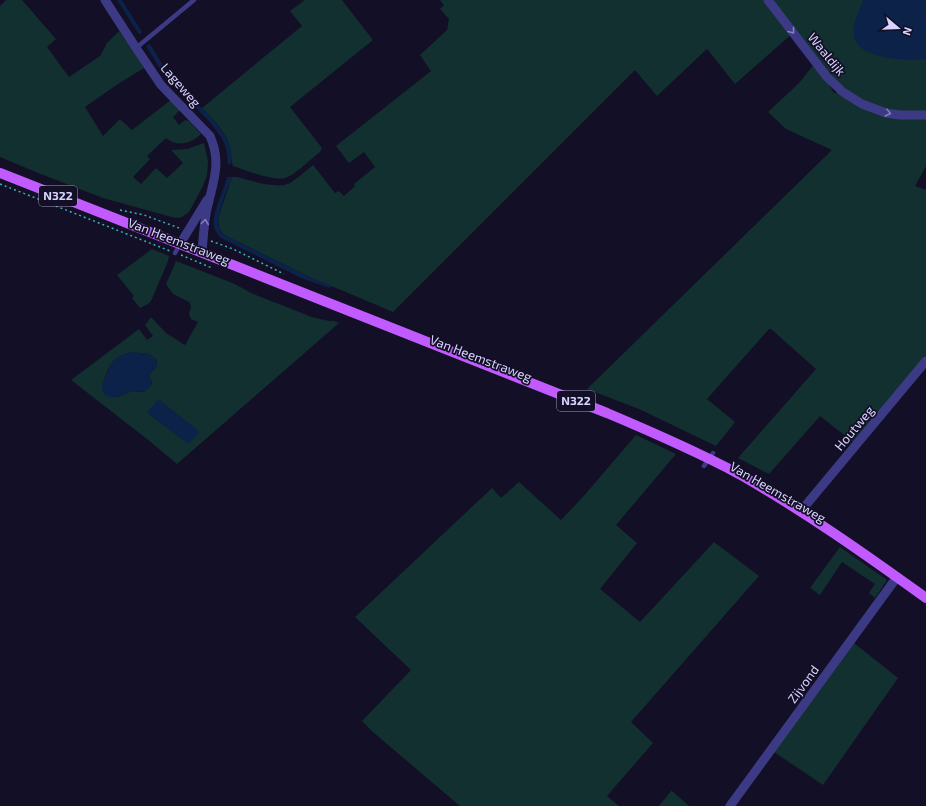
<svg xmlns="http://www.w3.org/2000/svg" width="926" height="806" font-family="'Exo 2',sans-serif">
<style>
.green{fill:#12302f;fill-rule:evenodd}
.water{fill:#0c2248}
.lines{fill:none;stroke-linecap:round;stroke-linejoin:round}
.path{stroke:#2fb8b0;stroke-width:1.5;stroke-dasharray:2 3;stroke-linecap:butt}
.service{stroke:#3d3a85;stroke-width:4.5}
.minor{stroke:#3d3a85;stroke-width:9}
.primary{stroke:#c25bff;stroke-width:10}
.oneway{stroke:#837fbc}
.labels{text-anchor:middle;stroke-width:3.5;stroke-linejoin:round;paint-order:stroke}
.shield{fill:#130f26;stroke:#9e99be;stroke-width:1}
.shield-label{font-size:12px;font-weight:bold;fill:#d9d4ff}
.street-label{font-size:13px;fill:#d9d4ff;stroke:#130f26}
</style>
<rect width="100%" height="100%" fill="#130f26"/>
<path class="green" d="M6,0H22L56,39L47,47L69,77L100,56L107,43L119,31L144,68L118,84L85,107L103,136L120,119L132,130L172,99L179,106V111L173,117L179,125L185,120L189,121L201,134C192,143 178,148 166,138L147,156L150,159L133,177L141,184L156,168L167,178L183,163L171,150L187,149L204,143L208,161L207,176L202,188L189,212L182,217L176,218L168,216L103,198L38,173L0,157V6Z
M305,0H342L373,40L290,107L322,148L320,152C311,159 295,175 285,178C274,181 244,170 233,166C231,160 231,153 230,147C226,132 213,119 202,108L302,26L290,11Z
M440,0H766L793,33L735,84L707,49L657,96L635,70L393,312L341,290L318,281L224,235L219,228L218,218L232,177H237C250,180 277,190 290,183C298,178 305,171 313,165L335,193L339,191L344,196L355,186L354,184L375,167L364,152L349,163L336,146L431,71L420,55L447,30L449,19L440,9L444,5Z
M771,0H926V111H894L881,108L855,96L832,77Z
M814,64L828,83L834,93L839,92L852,101L926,117V166L915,186L926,190V356L853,442L820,416L769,474L738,458L816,369L771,329H769L707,399L735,422L716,446L639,409L587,389L832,150L786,129L768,112L799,83Z
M152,249L169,256L168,261L151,301L148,304L140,308L132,298L134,296L117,275Z
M176,261L235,284L251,293L312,317L329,321H334L339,323L177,464L147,439L71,380L139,329L147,340L153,336L145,325L151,317L166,333L185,345L198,322L191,319L190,317L189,314L191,306L189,302L173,294L166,284ZM131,352L149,354L157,360L154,370L152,371L149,375L152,384L142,392L132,391L117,397H111L102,386C109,367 110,358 131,352Z
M636,435L676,454L616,525L637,543L600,589L640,622L714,542L759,576L631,722L653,743L607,796L619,806H460L374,733L362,721L411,670L355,617L492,488L501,498L519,482L561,520L582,498Z
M840,547L887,580L875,598L869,593L875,584L842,562L820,595L810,588Z
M854,643L898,678L823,785L774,752Z
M672,790V791L689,806H659Z"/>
<path class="water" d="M117,0H122L142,32L141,34H139L138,33Z
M863,0H926V59C908,61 858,60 854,36C852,24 859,11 863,0Z
M149,44H150L168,73L191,98V101H189L164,75L146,46Z
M197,105C202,107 207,113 211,117C222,130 235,147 231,164H228C227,157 227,151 225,145C219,131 207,119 196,108Z
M227,177H232C228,188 215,217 219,227C220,231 222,233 224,235L318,281L329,285L331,287L329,288L301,278L221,238C219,236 216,233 215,230C209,217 224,191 227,177Z
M131,352L149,354L156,359L157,367L151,372L149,375C151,380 153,385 148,389C142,395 137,389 130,392C123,394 115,400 107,396C103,394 102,390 102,385C103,381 105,377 107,374C112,359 116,357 131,352Z
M158,400L161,401L199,431V433L189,443H187L148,414L147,412Z"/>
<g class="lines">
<path class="path" d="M0,184L170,251
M120,210L144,215L179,228
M211,241L233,249L284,274
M181,255L212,268"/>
<path class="service" d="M136,48L194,0
M175,253L180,244
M704,466L713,453"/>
<path class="minor" d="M105,0L136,48L161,85L210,136C222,163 213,182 207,209C204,223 203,238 202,253
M768,0L827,77L843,92L862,104L886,113L900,115H926
M180,244L207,200
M801,511L926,361
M730,806L897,577"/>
<path class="primary" d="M0,173L180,244L607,413C652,432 696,451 739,474C804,511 865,554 926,598"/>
</g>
<defs><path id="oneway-chevron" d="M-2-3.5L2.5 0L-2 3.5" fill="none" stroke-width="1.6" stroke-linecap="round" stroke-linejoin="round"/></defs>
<g class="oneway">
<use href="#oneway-chevron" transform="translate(792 31) rotate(52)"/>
<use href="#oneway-chevron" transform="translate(888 113) rotate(14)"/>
<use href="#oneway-chevron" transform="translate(205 222) rotate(-82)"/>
</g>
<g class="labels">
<g class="shield">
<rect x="39" y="186" width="38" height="20" rx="3"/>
<rect x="557" y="391" width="38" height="20" rx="3"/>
</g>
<g class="shield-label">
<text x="58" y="200">N322</text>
<text x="576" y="405">N322</text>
</g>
<g class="street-label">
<text transform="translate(827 54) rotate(51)" y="5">Waaldijk</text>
<text transform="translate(181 85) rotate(49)" y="5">Lageweg</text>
<text transform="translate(179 241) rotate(21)" y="5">Van Heemstraweg</text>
<text transform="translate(481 358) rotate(21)" y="5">Van Heemstraweg</text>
<text transform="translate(854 428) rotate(-50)" y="5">Houtweg</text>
<text transform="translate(778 492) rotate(30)" y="5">Van Heemstraweg</text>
<text transform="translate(803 684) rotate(-54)" y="5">Zijvond</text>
</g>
</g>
<g transform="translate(898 28) rotate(109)" stroke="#130f26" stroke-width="3" paint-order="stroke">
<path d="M0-3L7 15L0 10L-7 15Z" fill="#d9d4ff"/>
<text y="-6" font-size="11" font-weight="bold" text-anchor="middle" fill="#d9d4ff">N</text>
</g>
</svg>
